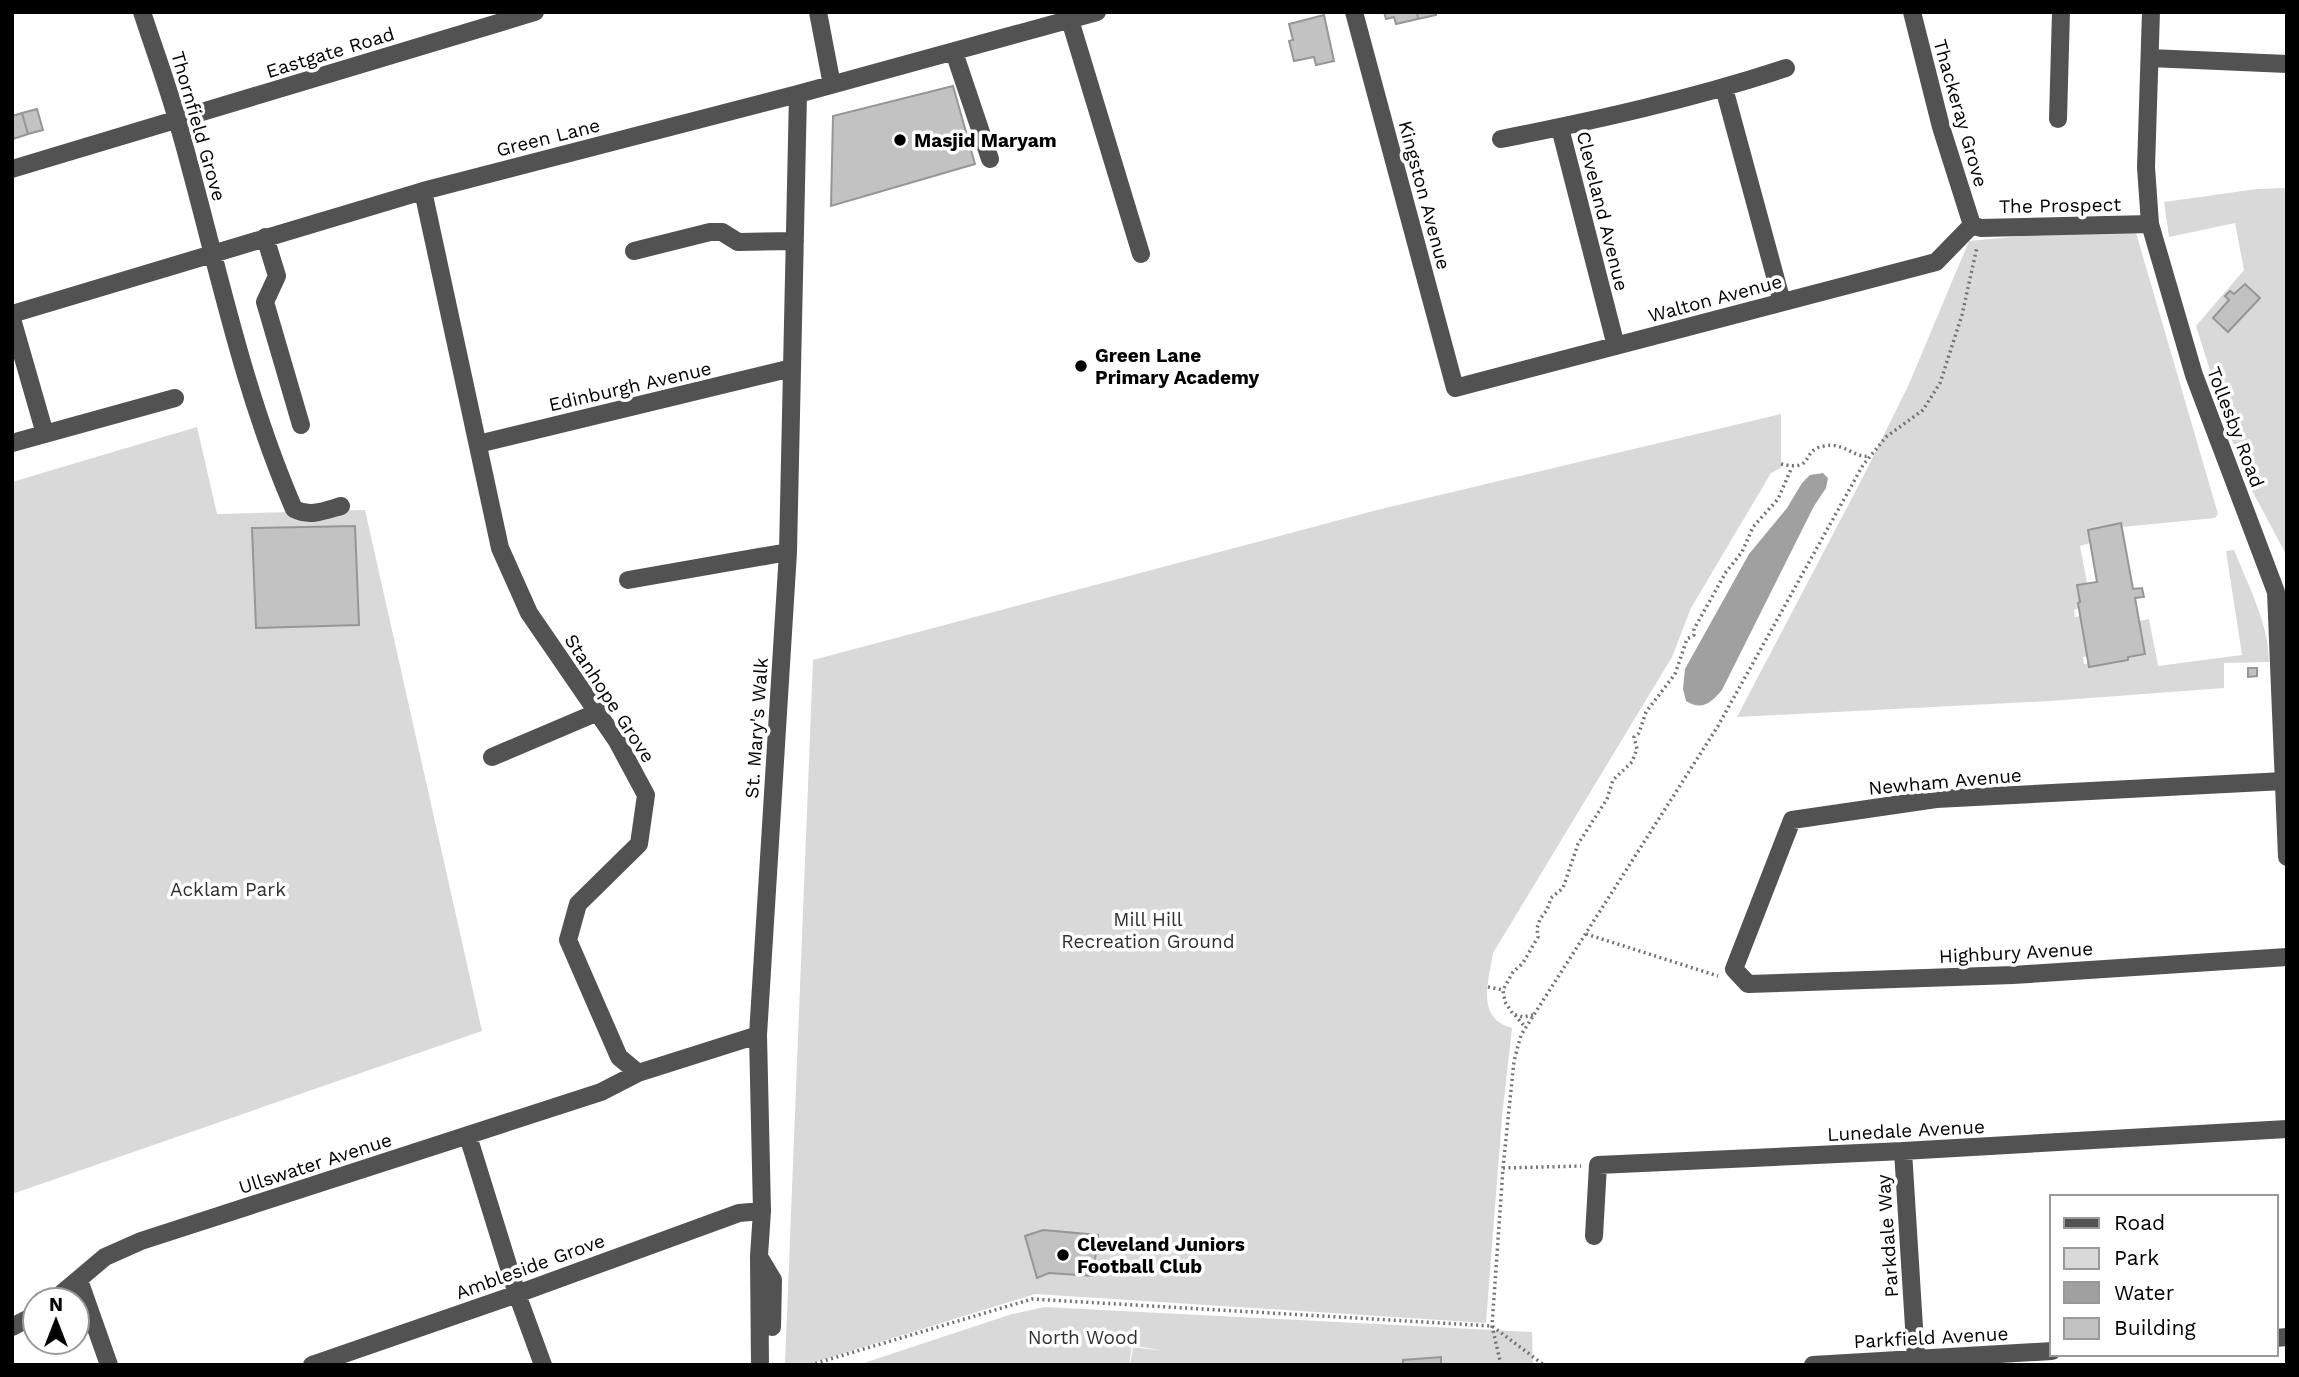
<svg xmlns="http://www.w3.org/2000/svg" width="2299" height="1377" font-family="'Work Sans',sans-serif">
<style>
.green{fill:#d9d9d9}
.water{fill:#a0a0a0}
.building{fill:#c2c2c2;stroke:#969696;stroke-width:2}
.lines{fill:none;stroke-linecap:round;stroke-linejoin:round}
.path{stroke:#747474;stroke-width:3.5;stroke-dasharray:2 3.5;stroke-linecap:butt}
.minor{stroke:#525252;stroke-width:18}
.poi-dot{fill:#000;stroke:#fff;stroke-width:2.5}
.labels{text-anchor:middle;stroke-width:7;stroke-linejoin:round;paint-order:stroke}
.street-label{font-size:19px;fill:#000;stroke:#fff}
.poi-label{font-size:19px;font-weight:bold;fill:#000;stroke:#fff;text-anchor:start}
.park-label{font-size:19px;fill:#303030;stroke:#fff}
</style>
<rect width="100%" height="100%" fill="#fff"/>
<path class="green" d="M2287,188V556L2242,472L2196,326L2244,270L2235,223L2169,237L2164,202L2257,189Z
M2134,226L2218,514L2215,518L2122,527L2121,524L2088,530L2090,543L2080,546L2087,583L2077,585L2080,602L2078,603L2079,608L2074,610L2075,617L2080,616L2088,656L2083,657L2084,664L2128,660V657L2145,654L2139,621L2149,619L2158,666L2242,655L2226,551L2234,550C2248,585 2269,624 2269,662L2224,663V688L2050,701L1737,717L1863,477L1909,384L1969,241Z
M1781,414V468L1771,473L1691,608L1672,657L1493,953C1489,981 1475,1018 1512,1028L1502,1117L1486,1323L1035,1294L806,1365H785L813,660L1377,510Z
M197,427L217,514L365,510L482,1031L12,1194V482Z
M1045,1307L1532,1332L1533,1365H1130L1133,1347L1164,1351L1132,1345L1129,1365H858L1012,1314Z"/>
<path class="water" d="M1823,473L1828,478L1826,488L1814,506L1722,690C1711,703 1702,711 1686,701L1683,689L1685,669L1749,554L1787,508L1802,483L1810,475Z"/>
<path class="building" d="M1384,12H1417L1418,19L1396,24L1394,17L1386,19Z
M1417,12H1436V15L1418,19Z
M1324,15L1334,61L1316,65L1314,57L1294,61L1289,41L1293,40L1289,24Z
M953,86L975,164L831,206L833,116Z
M37,109L43,130L28,134L22,113Z
M22,113L28,134L13,139L12,116Z
M2245,284L2260,298L2228,332L2213,318L2229,300L2225,296L2230,291L2234,294Z
M2121,523L2133,589L2142,588L2144,597L2135,598L2145,654L2128,657V660L2089,667L2078,603L2080,602L2077,585L2097,582L2088,530Z
M355,526L359,625L256,628L252,528Z
M2248,668H2257V676L2248,677Z
M1043,1230L1098,1235L1093,1276L1049,1273L1037,1278L1025,1236Z
M1441,1357V1365H1403V1360Z"/>
<g class="lines">
<path class="path" d="M1781,464C1816,472 1800,450 1824,446C1844,442 1854,458 1868,456
M1586,934L1718,976
M1488,987L1503,990
M1515,1015L1525,1027
M1533,1015L1523,1017L1513,1014L1505,1002L1503,990L1513,972L1523,963L1538,937L1537,928L1540,919L1547,910L1551,898L1563,888L1578,844L1607,799L1613,780L1632,762L1637,749L1634,737L1639,733L1646,712L1675,674L1687,639L1694,635V629L1726,572L1742,552L1753,527L1778,499L1792,467
M1503,1168L1581,1166
M810,1365L1032,1299L1492,1326L1544,1365
M1501,1365L1492,1326L1503,1168L1514,1061L1521,1035L1718,726L1863,465L1886,437L1923,410L1940,383L1962,315L1977,247"/>
<path class="minor" d="M142,12C154,49 168,86 178,123C215,252 240,385 294,509C310,517 324,511 341,506
M818,12L832,85
M1354,12L1455,388L1936,262L1972,225
M1912,12L1941,127L1972,225
M2151,12L2146,167L2150,224L2194,375L2276,592L2287,857
M1070,20L1141,254
M954,52L990,159
M2150,58L2287,64
M1724,88L1782,302
M2058,119L2061,12
M1560,128L1616,346
M1501,139C1597,120 1692,99 1786,68
M12,169L535,12
M423,191L500,548L529,613L617,741L646,795L639,844L578,904L568,940L619,1057L638,1073L758,1035
M1972,225L1981,228L2150,224
M265,237L277,276L265,302L301,425
M634,251L710,232H722L738,242L795,241
M12,314L423,191L798,94L1097,12
M12,319L45,434
M12,443L175,398
M478,444L792,368
M628,580L788,552
M492,757L598,712
M2284,781L1936,799L1792,820L1734,969L1748,984L2013,975L2287,957
M468,1136L517,1294L543,1365
M1903,1151L1916,1359
M1594,1236L1598,1165L1903,1151L2287,1129
M761,1260L773,1280L772,1327
M79,1280L109,1365
M54,1300L105,1257L141,1241L601,1092L638,1073
M12,1327L35,1315
M2276,1338L2287,1337
M312,1365L517,1294L739,1213L762,1211
M760,1365L759,1256L762,1211L758,1035L788,552L798,94
M1813,1365L2052,1351"/>
</g>
<g class="poi-dot">
<circle cx="900" cy="140" r="7"/>
<circle cx="1081" cy="366" r="7"/>
<circle cx="1063" cy="1255" r="7"/>
</g>
<g class="labels">
<g class="street-label">
<text transform="translate(330 52) rotate(-17)" y="7">Eastgate Road</text>
<text transform="translate(1961 113) rotate(74)" y="7">Thackeray Grove</text>
<text transform="translate(199 126) rotate(74)" y="7">Thornfield Grove</text>
<text transform="translate(548 137) rotate(-14)" y="7">Green Lane</text>
<text transform="translate(1425 195) rotate(75)" y="7">Kingston Avenue</text>
<text transform="translate(2060 205) rotate(-1)" y="7">The Prospect</text>
<text transform="translate(1603 211) rotate(76)" y="7">Cleveland Avenue</text>
<text transform="translate(1715 298) rotate(-15)" y="7">Walton Avenue</text>
<text transform="translate(630 386) rotate(-13)" y="7">Edinburgh Avenue</text>
<text transform="translate(2236 427) rotate(69)" y="7">Tollesby Road</text>
<text transform="translate(610 698) rotate(57)" y="7">Stanhope Grove</text>
<text transform="translate(756 728) rotate(-86)" y="7">St. Mary's Walk</text>
<text transform="translate(1945 781) rotate(-5)" y="7">Newham Avenue</text>
<text transform="translate(2016 952) rotate(-3)" y="7">Highbury Avenue</text>
<text transform="translate(1906 1130) rotate(-3)" y="7">Lunedale Avenue</text>
<text transform="translate(315 1163) rotate(-18)" y="7">Ullswater Avenue</text>
<text transform="translate(1887 1236) rotate(-94)" y="7">Parkdale Way</text>
<text transform="translate(530 1266) rotate(-20)" y="7">Ambleside Grove</text>
<text transform="translate(1931 1337) rotate(-3)" y="7">Parkfield Avenue</text>
</g>
<g class="poi-label">
<text x="914" y="147">Masjid Maryam</text>
<text x="1095" y="362">Green Lane<tspan x="1095" dy="22">Primary Academy</tspan></text>
<text x="1077" y="1251">Cleveland Juniors<tspan x="1077" dy="22">Football Club</tspan></text>
</g>
<g class="park-label">
<text x="228" y="896">Acklam Park</text>
<text x="1148" y="926">Mill Hill<tspan x="1148" dy="22">Recreation Ground</tspan></text>
<text x="1083" y="1344">North Wood</text>
</g>
</g>
<rect width="2299" height="1377" fill="none" stroke="#000000" stroke-width="28"/>
<rect x="2050" y="1195" width="228" height="161" fill="#ffffff" stroke="#999999" stroke-width="2"/>
<rect x="2064" y="1218" width="35" height="10" fill="#525252" stroke="#999999" stroke-width="2"/>
<text x="2114" y="1230" font-size="21" fill="#000000">Road</text>
<rect x="2064" y="1248" width="35" height="21" fill="#d9d9d9" stroke="#999999" stroke-width="2"/>
<text x="2114" y="1265" font-size="21" fill="#000000">Park</text>
<rect x="2064" y="1282" width="35" height="21" fill="#a0a0a0" stroke="#999999" stroke-width="2"/>
<text x="2114" y="1300" font-size="21" fill="#000000">Water</text>
<rect x="2064" y="1318" width="35" height="21" fill="#c2c2c2" stroke="#999999" stroke-width="2"/>
<text x="2114" y="1335" font-size="21" fill="#000000">Building</text>
<g transform="translate(56 1321)"><circle r="33" fill="#ffffff" stroke="#999999" stroke-width="2"/>
<path d="M0-5L12 26L0 18L-12 26Z" fill="#000000"/>
<text y="-10" font-size="19" font-weight="bold" text-anchor="middle" fill="#000000">N</text>
</g>
</svg>
